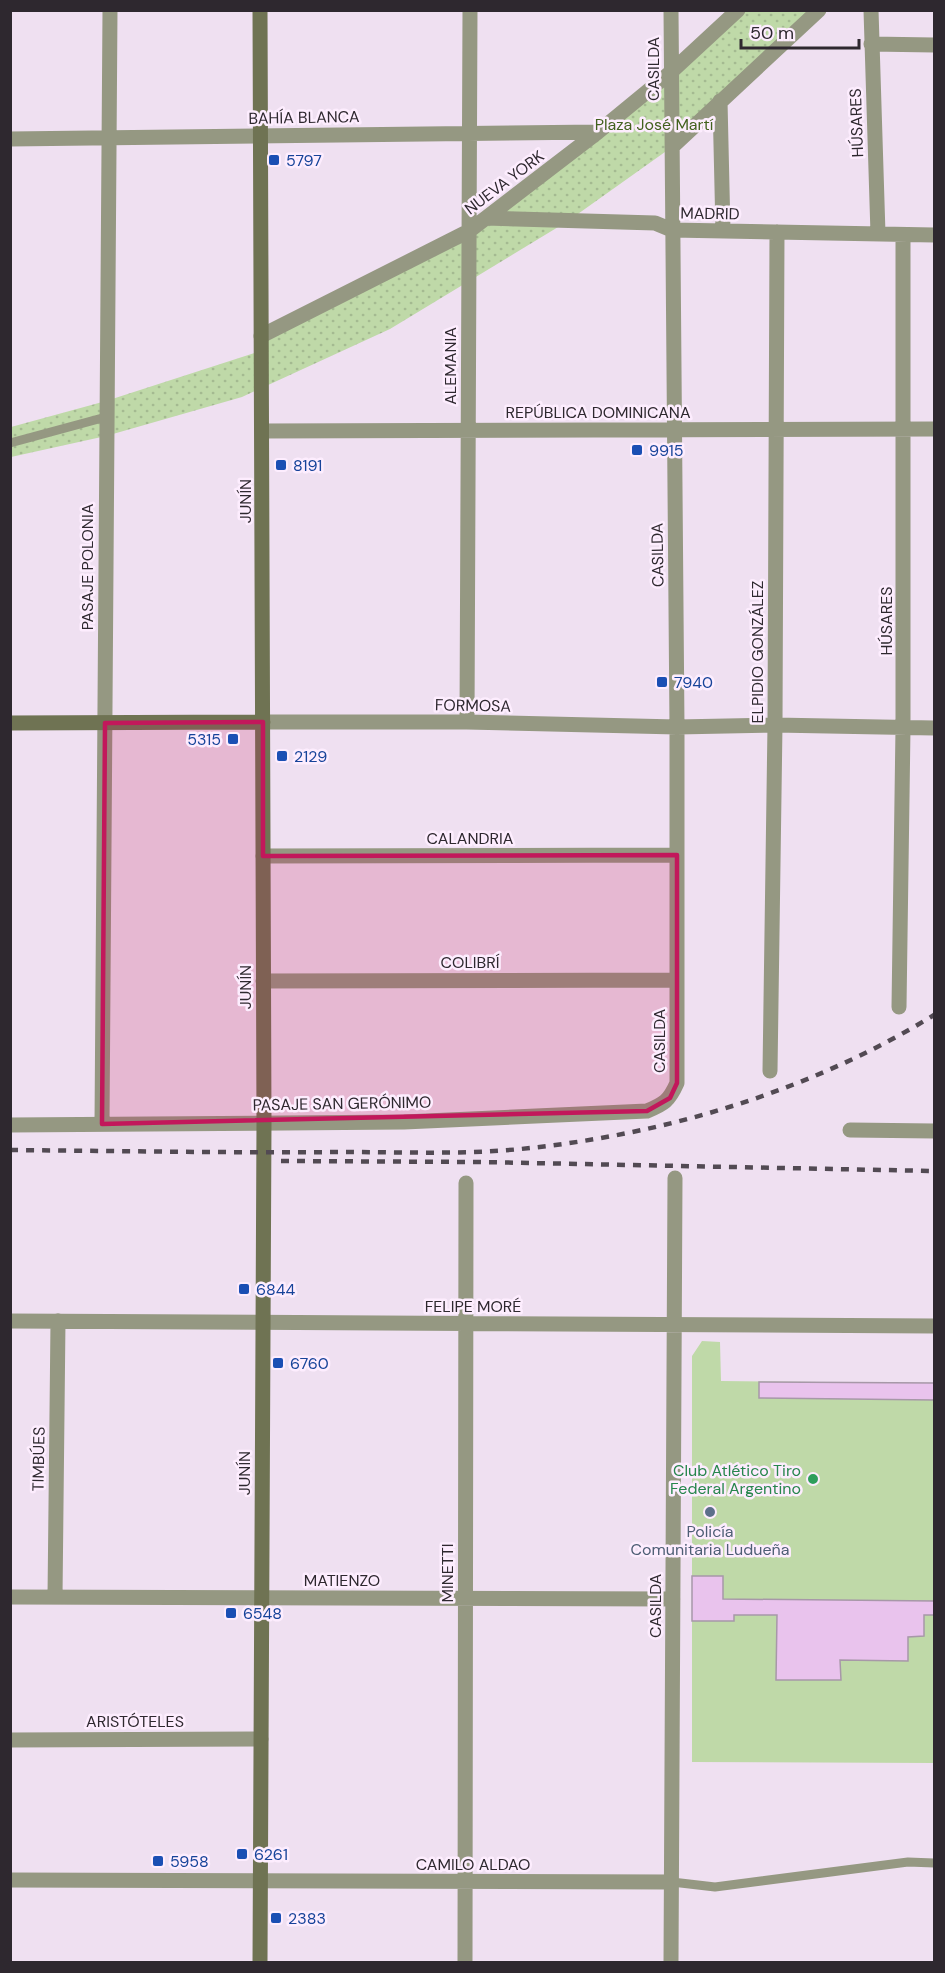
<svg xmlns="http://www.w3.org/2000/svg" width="945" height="1973" font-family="'DM Sans',sans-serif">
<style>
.grass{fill:#bfd9a8}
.park{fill:url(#park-dots)}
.building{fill:#e9c3ed;stroke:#a798a8;stroke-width:1.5}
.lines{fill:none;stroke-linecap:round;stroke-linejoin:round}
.lane{stroke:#959882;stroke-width:9}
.street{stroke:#959882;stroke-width:15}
.secondary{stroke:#6f7353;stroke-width:15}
.rail{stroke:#524a53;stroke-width:4.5;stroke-dasharray:8 8;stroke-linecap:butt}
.marked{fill:#c2185b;fill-opacity:0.2;stroke:#c2185b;stroke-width:4.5;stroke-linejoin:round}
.transit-dot{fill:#1a4fb4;stroke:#fdedfe;stroke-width:2}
.leisure-dot{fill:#2e9e5b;stroke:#fdedfe;stroke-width:2}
.service-dot{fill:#5c6f8a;stroke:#fdedfe;stroke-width:2}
.labels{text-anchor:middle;stroke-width:5;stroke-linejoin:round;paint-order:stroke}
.street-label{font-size:16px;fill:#2e282f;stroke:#fdedfe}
.park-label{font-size:16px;fill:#42611e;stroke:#fdedfe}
.transit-label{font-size:16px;fill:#164399;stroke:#fdedfe;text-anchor:start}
.leisure-label{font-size:16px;fill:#27864d;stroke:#fdedfe;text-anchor:end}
.service-label{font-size:16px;fill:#4e5e75;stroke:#fdedfe}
</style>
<defs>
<pattern id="park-dots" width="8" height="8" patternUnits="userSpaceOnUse" patternTransform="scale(1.5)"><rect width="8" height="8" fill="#bfd9a8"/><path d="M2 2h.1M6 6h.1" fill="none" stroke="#a4ba91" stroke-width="1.8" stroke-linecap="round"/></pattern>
</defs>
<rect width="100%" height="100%" fill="#efe0f1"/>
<path class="grass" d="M702,1341L720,1342L721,1381L934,1383V1763L692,1762V1356Z"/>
<path class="park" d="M738,11H819L672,147L568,221L390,329L242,397L106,436L11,457V427L106,401L261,351V336L469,231Z"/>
<path class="building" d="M759,1382L934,1383V1400L759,1398Z
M692,1576H723V1599L934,1601V1615H924V1636L908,1637V1661L840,1660L841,1680H776L777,1615H734V1621H692Z"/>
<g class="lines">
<path class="lane" d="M10,443L106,417
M672,1882L715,1887L908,1862L934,1863"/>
<path class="street" d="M871,10L878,234
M871,44L934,45
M720,101L723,231
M10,139L598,132
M672,147L819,10
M486,218L655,223L672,230L934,235
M261,336L469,231L598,132L671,72L738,10
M262,431L934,429
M263,722H467L677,727L775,725L934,728
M467,722L470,10
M263,856L677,855
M263,981L677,980
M899,1007L903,728V235
M770,1071L775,725L777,232
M102,1124L110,10
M10,1125L404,1122L647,1111C664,1104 669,1101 677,1083V727L671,10
M850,1130L934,1131
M10,1321L934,1326
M10,1597L673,1599
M55,1597L58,1321
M10,1740L261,1739
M10,1880L672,1882
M465,1962L466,1183
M671,1962L675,1178"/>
<path class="secondary" d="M260,10L264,1122L260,1962
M10,723L263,722"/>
<path class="rail" d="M10,1150C122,1151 233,1153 344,1152C406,1152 469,1155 530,1148C671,1133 814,1089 934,1015
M281,1161L479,1162L934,1171"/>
</g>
<path class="marked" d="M263,722V856L677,855V1083L670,1098L647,1111L102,1124L105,723Z"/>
<g class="transit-dot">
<rect x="268" y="154" width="12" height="12" rx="3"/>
<rect x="631" y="444" width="12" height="12" rx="3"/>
<rect x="275" y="459" width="12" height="12" rx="3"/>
<rect x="656" y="676" width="12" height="12" rx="3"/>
<rect x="227" y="733" width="12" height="12" rx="3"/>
<rect x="276" y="750" width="12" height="12" rx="3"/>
<rect x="238" y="1283" width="12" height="12" rx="3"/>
<rect x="272" y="1357" width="12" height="12" rx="3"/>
<rect x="225" y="1607" width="12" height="12" rx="3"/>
<rect x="236" y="1848" width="12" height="12" rx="3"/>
<rect x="152" y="1855" width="12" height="12" rx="3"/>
<rect x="270" y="1912" width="12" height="12" rx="3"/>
</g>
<circle class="leisure-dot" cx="813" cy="1479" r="6"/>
<circle class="service-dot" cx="710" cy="1512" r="6"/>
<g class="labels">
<g class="street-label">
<text transform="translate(653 69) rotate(-90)" y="6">CASILDA</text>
<text transform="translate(304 117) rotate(-1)" y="6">BAHÍA BLANCA</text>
<text transform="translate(856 123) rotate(-92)" y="6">HÚSARES</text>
<text transform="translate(504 182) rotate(-37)" y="6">NUEVA YORK</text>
<text transform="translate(710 213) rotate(1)" y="6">MADRID</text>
<text transform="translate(450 366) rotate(-90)" y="6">ALEMANIA</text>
<text x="598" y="418">REPÚBLICA DOMINICANA</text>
<text transform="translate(245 501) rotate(-90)" y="6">JUNÍN</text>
<text transform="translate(657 555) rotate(-91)" y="6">CASILDA</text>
<text transform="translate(87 567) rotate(-90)" y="6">PASAJE POLONIA</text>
<text transform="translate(886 621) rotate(-90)" y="6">HÚSARES</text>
<text transform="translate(757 652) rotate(-90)" y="6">ELPIDIO GONZÁLEZ</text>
<text transform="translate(473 705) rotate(1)" y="6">FORMOSA</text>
<text x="470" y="844">CALANDRIA</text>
<text x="470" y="968">COLIBRÍ</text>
<text transform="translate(245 987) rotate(-90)" y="6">JUNÍN</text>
<text transform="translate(659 1041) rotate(-90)" y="6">CASILDA</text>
<text transform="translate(342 1103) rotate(-1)" y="6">PASAJE SAN GERÓNIMO</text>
<text x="473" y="1312">FELIPE MORÉ</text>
<text transform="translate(38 1459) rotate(-89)" y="6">TIMBÚES</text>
<text transform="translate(244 1473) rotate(-90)" y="6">JUNÍN</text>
<text transform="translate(447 1573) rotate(-90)" y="6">MINETTI</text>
<text x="342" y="1586">MATIENZO</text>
<text transform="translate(655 1606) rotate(-90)" y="6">CASILDA</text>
<text x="135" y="1727">ARISTÓTELES</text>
<text x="473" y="1870">CAMILO ALDAO</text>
</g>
<g class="park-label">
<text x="654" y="130">Plaza José Martí</text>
</g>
<g class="transit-label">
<text x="286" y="166">5797</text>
<text x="649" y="456">9915</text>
<text x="293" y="471">8191</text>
<text x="674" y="688">7940</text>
<text x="221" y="745" text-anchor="end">5315</text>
<text x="294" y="762">2129</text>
<text x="256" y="1295">6844</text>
<text x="290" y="1369">6760</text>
<text x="243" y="1619">6548</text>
<text x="254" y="1860">6261</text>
<text x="170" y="1867">5958</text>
<text x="288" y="1924">2383</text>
</g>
<g class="leisure-label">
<text x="801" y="1476">Club Atlético Tiro<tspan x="801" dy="18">Federal Argentino</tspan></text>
</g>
<g class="service-label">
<text x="710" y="1537">Policía<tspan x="710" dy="18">Comunitaria Ludueña</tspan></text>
</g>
</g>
<rect width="945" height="1973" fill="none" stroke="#2e282f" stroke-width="24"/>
<path d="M741 39v9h118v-9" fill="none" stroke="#2e282f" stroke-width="3"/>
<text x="750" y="39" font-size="18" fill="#2e282f" stroke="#fdedfe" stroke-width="4.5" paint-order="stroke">50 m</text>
</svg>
